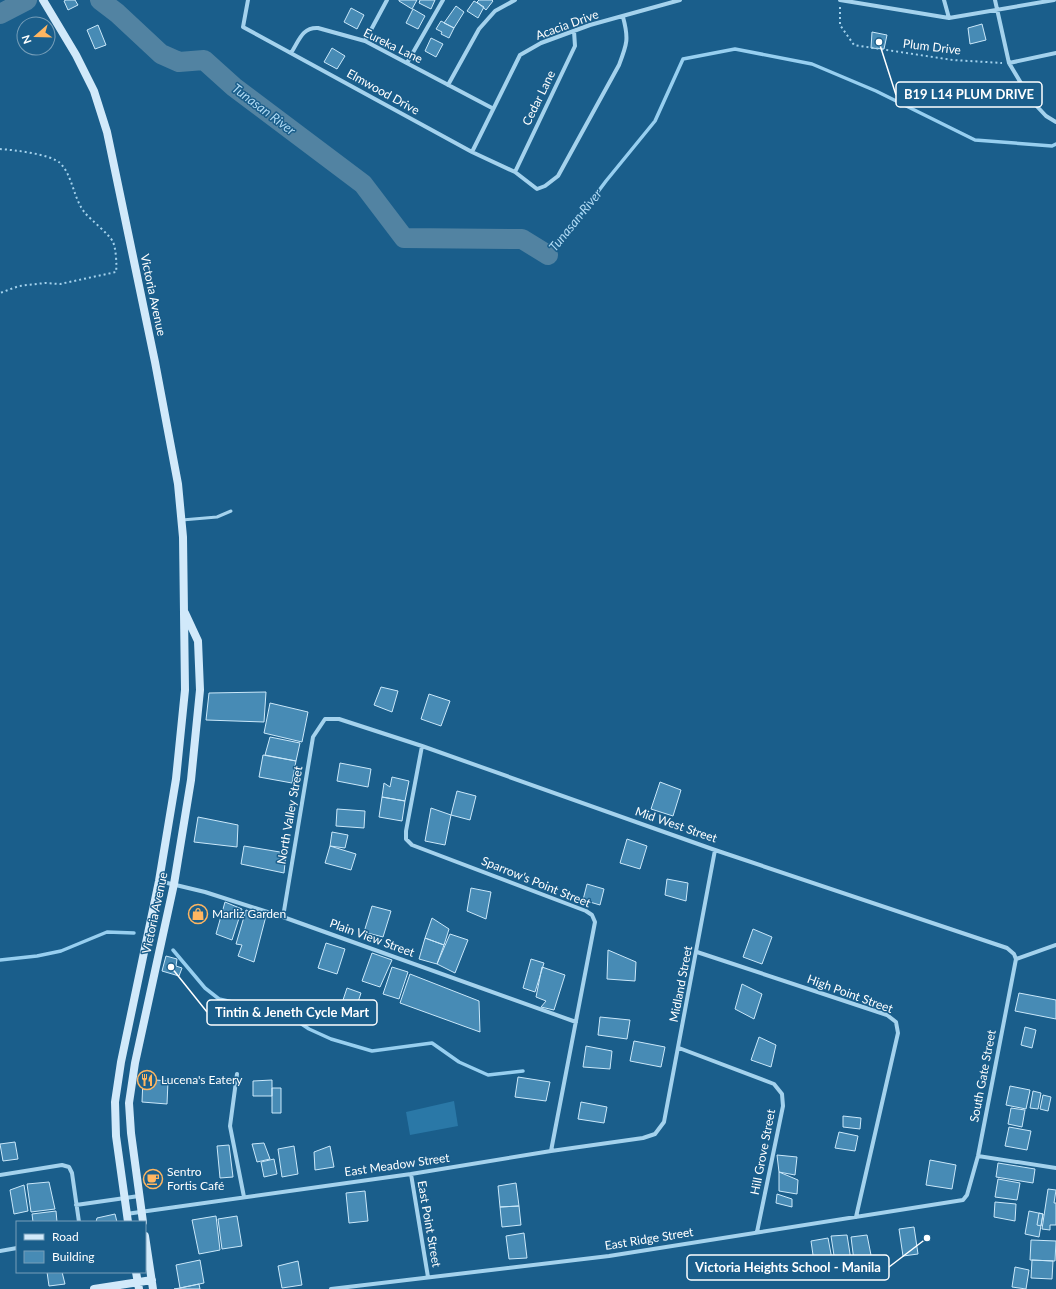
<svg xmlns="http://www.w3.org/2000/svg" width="1056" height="1289" font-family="Lato,sans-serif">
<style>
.green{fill:#2a78a7}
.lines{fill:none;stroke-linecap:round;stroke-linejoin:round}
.stream{stroke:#97cff0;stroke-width:3.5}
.river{stroke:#5283a2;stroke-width:20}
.building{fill:#478bb5;stroke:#cae8fa}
.path{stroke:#a4d2ed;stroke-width:2;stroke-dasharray:2 3;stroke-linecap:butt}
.lane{stroke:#a4d2ed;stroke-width:3}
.street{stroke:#a4d2ed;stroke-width:4}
.secondary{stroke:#d1e9fa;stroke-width:8}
.labels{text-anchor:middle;stroke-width:3;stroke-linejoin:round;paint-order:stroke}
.street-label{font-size:12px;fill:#fff;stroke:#1a5e8b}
.poi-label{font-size:12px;fill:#fff;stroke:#1a5e8b;text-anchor:start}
.water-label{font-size:13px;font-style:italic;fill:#b0dbf5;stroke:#1a5e8b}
.leader{fill:none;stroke:#fff;stroke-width:1.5}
.callout-dot{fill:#fff;stroke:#1a5e8b;stroke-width:1.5}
.callout{fill:#1a5e8b;stroke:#fff;stroke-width:1.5}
.callout-label{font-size:13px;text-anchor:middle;font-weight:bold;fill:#fff}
</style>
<rect width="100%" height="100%" fill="#1a5e8b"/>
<path class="green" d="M454,1101L458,1126L410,1135L406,1112Z"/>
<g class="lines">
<path class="stream" d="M548,255L573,225L606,181L655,121L683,59L735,49L812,64L876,91L975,140L1052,146L1056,144
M173,950L205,988L219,999L274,1011L297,1021L309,1029L331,1039L372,1051L432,1043L459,1062L488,1075L523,1071
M0,960L37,956L61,951L107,932L134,933"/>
<path class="river" d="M100,0L117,13L161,54L179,62L204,60L234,87L363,184L404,238L522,239L548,255
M0,14L27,0"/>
</g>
<path class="building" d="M66,0H75L78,5L68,10L64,1Z
M399,0H417L412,9L399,1Z
M420,0H435L431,9L419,3Z
M479,0H492L493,1L486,10L477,2Z
M474,1L484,7L478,18L467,11Z
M456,6L464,12L454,28L444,23Z
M351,8L364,15L357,29L344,22Z
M413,9L425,16L418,29L406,23Z
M441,21L454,28L449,38L441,34L442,32L436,29Z
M982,24L986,40L970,44L968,28Z
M98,25L106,45L95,49L87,30Z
M872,32L887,35L884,49L871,48Z
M431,38L443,44L436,57L425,51Z
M332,48L345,56L337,69L324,62Z
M381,687L398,691L392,712L374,705Z
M266,692L264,722L206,720L209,693Z
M429,694L450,701L441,726L421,719Z
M270,703L308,712L302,742L264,733Z
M270,737L300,743L296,761L265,755Z
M263,755L296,761L292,783L259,777Z
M340,763L371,769L368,787L337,781Z
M392,777L409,781L405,801L382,797L384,783L390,787Z
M660,782L681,790L673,816L651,809Z
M457,791L476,796L470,820L451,815Z
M382,797L405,801L402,821L379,817Z
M431,808L451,815L445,845L425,841Z
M337,809L365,811L364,828L336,826Z
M198,817L238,825L237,847L194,842Z
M332,832L348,835L345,848L330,846Z
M627,839L647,846L640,869L620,863Z
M244,846L286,853L284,873L241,864Z
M330,846L356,854L351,870L325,863Z
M667,879L688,883L686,901L665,895Z
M587,884L604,889L600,905L583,900Z
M471,888L491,892L486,919L467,911Z
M225,902L242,909L232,940L216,934Z
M372,906L391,911L383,937L364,932Z
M246,910L266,916L254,962L238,956L242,945L236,944Z
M432,918L449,929L444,945L425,938Z
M753,929L772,937L762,964L743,957Z
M450,934L468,940L455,973L437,964Z
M425,938L444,945L437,964L419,959Z
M326,943L345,949L337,974L318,968Z
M608,950L636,962L635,981L607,979Z
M372,953L392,960L380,987L362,981Z
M166,956L177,959L176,966L182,968L179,976L162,971Z
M531,959L544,963L535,992L523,988Z
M392,967L408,972L399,999L383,994Z
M542,967L565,975L554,1010L541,1007L546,1001L536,997Z
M410,974L479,1001L480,1032L400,1003Z
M742,984L762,994L754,1019L735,1009Z
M347,988L361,993L355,1011L341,1006Z
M1019,993L1056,1000V1019L1015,1011Z
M600,1017L630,1020L627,1039L598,1035Z
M1025,1027L1036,1030L1032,1048L1021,1045Z
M759,1037L776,1045L771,1067L751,1060Z
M634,1041L665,1047L661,1067L630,1061Z
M586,1046L612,1051L610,1069L583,1067Z
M518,1077L550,1082L546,1101L515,1097Z
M143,1079L168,1081L167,1104L142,1102Z
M272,1080V1096H253V1081Z
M1010,1086L1030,1090L1026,1109L1006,1105Z
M272,1088H281V1113H272Z
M1033,1091L1041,1093L1038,1109L1030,1108Z
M1043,1095L1051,1097L1048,1111L1040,1109Z
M581,1102L607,1107L604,1123L578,1119Z
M1011,1108L1025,1110L1022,1127L1008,1124Z
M843,1116L861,1118L860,1129L843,1127Z
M1009,1127L1031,1131L1027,1150L1005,1146Z
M839,1132L858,1136L855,1151L835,1148Z
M15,1142L18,1159L3,1161L0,1144Z
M264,1143L270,1159L257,1162L252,1144Z
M229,1145L233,1177L220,1178L217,1146Z
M294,1146L298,1174L282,1177L278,1149Z
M330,1146L334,1167L315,1170L314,1152Z
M777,1155L797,1157L795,1175L779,1172Z
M274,1159L277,1174L264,1177L261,1162Z
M930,1160L956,1165L952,1189L926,1185Z
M998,1163L1035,1169L1033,1183L996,1177Z
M779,1172L798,1180L797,1194L779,1191Z
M998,1179L1020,1183L1017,1200L995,1197Z
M49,1182L55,1209L31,1212L27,1184Z
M516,1183L519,1206L500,1207L498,1186Z
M24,1185L28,1211L14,1214L10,1190Z
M1048,1189L1056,1190L1054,1203H1056V1225H1050V1230L1042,1229Z
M365,1191L368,1221L349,1223L346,1193Z
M777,1194L792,1199V1207L776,1203Z
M995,1202L1016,1204L1015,1221L994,1217Z
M519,1206L521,1225L502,1227L500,1207Z
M56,1211L57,1222H33L32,1214Z
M1029,1211L1043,1214L1039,1237L1025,1234Z
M1039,1213L1043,1214L1041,1226L1037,1225Z
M115,1214L117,1222H96L97,1218Z
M216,1216L220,1250L199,1254L192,1220Z
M237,1216L242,1246L222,1249L218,1219Z
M914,1227L918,1254L903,1256L899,1229Z
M524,1233L527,1258L509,1259L506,1236Z
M847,1235L851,1260L835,1262L831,1236Z
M867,1235L872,1260L854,1261L851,1237Z
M828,1238L832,1259L814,1262L811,1241Z
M1031,1240L1056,1241L1055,1261L1030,1260Z
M200,1260L204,1283L180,1288L176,1265Z
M1032,1260L1053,1261L1052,1279L1031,1278Z
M298,1261L302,1285L282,1288L278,1266Z
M1015,1267L1029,1270L1026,1289L1012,1287Z
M47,1272H62L65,1284L49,1286Z
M199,1284L200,1289H174L180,1288Z"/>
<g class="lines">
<path class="path" d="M840,7V25L854,45L953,60L1002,63
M0,149C14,150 50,154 60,163C73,176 73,198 85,213C91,220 110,235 113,242C116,248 117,266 116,272L60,284L45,283L19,286L0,293"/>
<path class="lane" d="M182,520L217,517L231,511"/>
<path class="street" d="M248,0L243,27L472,152L515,172L537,189L545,186L558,176L619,65C627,44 629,39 623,17
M840,0L949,18L1054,0
M944,0L949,18
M995,0L1009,63L1031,100L1046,116L1056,122
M365,41L387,0
M291,53C299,41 302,27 318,28L365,41L492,108
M407,63L443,0
M1009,63L1056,53
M448,85L479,29L495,11L515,0
M472,152L520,55L541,43L590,25L680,0
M515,172L575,46L574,31
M422,746L406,831V839L412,845L586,911L592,915L595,922L551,1151
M159,881L205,892L283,917L576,1022
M283,917L313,737L325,719H339L422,746L715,850L1007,948L1014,954L1016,959
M697,952L887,1015L896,1022L898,1033L856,1217
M1016,959L1056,945
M679,1048L774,1084L782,1094L783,1106L757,1232
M237,1074L230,1126L244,1197
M978,1156L1056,1168
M411,1174L428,1277
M0,1175L62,1165L69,1167L72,1173L79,1222
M76,1205L139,1196
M126,1214L411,1174L551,1151L643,1138L655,1134L664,1122L715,850
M0,1251L17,1248
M331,1289L609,1256L963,1200L967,1195L978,1156L1016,959"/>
<path class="secondary" d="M43,0L76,55L94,91L107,132L155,362L178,484L183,537L185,690L176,779L159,881L121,1062L115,1102L116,1136L128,1222
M143,1222L131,1133L129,1103L135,1063L174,884L191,780L200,690L198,641L185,613
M145,1236L153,1289
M136,1272L139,1289
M94,1289L152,1280"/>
</g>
<defs>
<symbol id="shop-ring" viewBox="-11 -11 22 22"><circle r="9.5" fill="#1a5e8b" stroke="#ffb661" stroke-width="1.5"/><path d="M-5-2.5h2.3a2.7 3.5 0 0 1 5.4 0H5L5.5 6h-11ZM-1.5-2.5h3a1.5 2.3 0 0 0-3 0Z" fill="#ffb661"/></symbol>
<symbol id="restaurant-ring" viewBox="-11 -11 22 22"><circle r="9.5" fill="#1a5e8b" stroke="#ffb661" stroke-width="1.5"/><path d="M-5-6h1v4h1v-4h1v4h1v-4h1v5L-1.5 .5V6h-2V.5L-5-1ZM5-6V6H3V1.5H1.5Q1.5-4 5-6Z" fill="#ffb661"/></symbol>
<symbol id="cafe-ring" viewBox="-11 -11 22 22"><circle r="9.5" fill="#1a5e8b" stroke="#ffb661" stroke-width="1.5"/><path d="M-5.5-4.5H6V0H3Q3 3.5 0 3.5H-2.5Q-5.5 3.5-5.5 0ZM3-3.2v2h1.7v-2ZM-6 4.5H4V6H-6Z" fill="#ffb661"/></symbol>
</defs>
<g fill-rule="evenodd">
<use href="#shop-ring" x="187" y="903" width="22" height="22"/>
<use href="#restaurant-ring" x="136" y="1069" width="22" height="22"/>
<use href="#cafe-ring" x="142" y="1168" width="22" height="22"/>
</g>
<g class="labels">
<g class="street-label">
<text transform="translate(567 25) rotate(-20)" y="4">Acacia Drive</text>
<text transform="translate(393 46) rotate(26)" y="4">Eureka Lane</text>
<text transform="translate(932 47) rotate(7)" y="4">Plum Drive</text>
<text transform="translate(383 92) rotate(29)" y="4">Elmwood Drive</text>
<text transform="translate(539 98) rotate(-64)" y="4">Cedar Lane</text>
<text transform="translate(153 295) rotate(78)" y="4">Victoria Avenue</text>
<text transform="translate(290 815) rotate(-80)" y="4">North Valley Street</text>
<text transform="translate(676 825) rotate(19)" y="4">Mid West Street</text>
<text transform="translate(536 882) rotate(22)" y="4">Sparrow's Point Street</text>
<text transform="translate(155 913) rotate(-78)" y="4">Victoria Avenue</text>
<text transform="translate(372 938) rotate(20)" y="4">Plain View Street</text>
<text transform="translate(681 984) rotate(-79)" y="4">Midland Street</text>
<text transform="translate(850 994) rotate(20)" y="4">High Point Street</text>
<text transform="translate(983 1076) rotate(-79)" y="4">South Gate Street</text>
<text transform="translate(763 1152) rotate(-79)" y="4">Hill Grove Street</text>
<text transform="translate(397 1165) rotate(-8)" y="4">East Meadow Street</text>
<text transform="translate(429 1224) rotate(80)" y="4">East Point Street</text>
<text transform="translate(649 1239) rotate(-9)" y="4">East Ridge Street</text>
</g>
<g class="poi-label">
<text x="212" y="918">Marliz Garden</text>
<text x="161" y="1084">Lucena's Eatery</text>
<text x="167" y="1176">Sentro<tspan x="167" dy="14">Fortis Café</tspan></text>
</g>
<g class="water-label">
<text transform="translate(264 109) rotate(37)" y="5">Tunasan River</text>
<text transform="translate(575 220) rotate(-51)" y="5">Tunasan River</text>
</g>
</g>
<path class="leader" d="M879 42L896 95M171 967L207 1012M927 1238L889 1267"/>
<g class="callout-dot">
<circle cx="879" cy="42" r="4"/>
<circle cx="171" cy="967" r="4"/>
<circle cx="927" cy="1238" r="4"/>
</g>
<g class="callout">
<rect x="896" y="82" width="146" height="25" rx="4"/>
<rect x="207" y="1000" width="170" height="25" rx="4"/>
<rect x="687" y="1255" width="202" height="25" rx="4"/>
</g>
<g class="callout-label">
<text x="969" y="99">B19 L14 PLUM DRIVE</text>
<text x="292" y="1017">Tintin &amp; Jeneth Cycle Mart</text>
<text x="788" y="1272">Victoria Heights School - Manila</text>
</g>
<rect x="16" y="1221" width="130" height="52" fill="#1a5e8b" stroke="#769eb9"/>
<rect x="24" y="1234" width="20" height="6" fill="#d1e9fa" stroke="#769eb9"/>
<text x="52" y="1241" font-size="12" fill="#ffffff">Road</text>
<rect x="24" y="1251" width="20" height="12" fill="#478bb5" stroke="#769eb9"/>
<text x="52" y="1261" font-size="12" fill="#ffffff">Building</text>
<g transform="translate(36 36) rotate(250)"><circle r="19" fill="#1a5e8b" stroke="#769eb9"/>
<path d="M0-3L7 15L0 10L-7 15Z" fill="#ffb661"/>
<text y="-6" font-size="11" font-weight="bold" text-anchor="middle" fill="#ffffff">N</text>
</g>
</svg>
